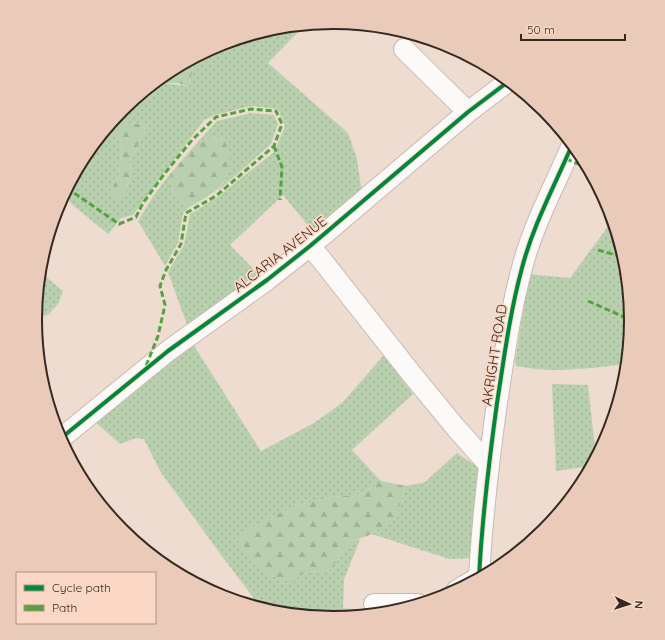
<svg xmlns="http://www.w3.org/2000/svg" width="665" height="640" font-family="Quicksand,sans-serif">
<style>
.grass{fill:url(#grass-dots)}
.forest{fill:url(#forest-firs)}
.lines{fill:none;stroke-linecap:round;stroke-linejoin:round}
.minor-casing{stroke:#c8bab2;stroke-width:22}
.minor{stroke:#fcfaf8;stroke-width:20}
.quiet{stroke:#53a341;stroke-width:3;stroke-dasharray:6 3;stroke-linecap:butt}
.cycleway-casing{stroke:#fad8c5;stroke-width:6}
.cycleway{stroke:#00873e;stroke-width:4}
.labels{text-anchor:middle;stroke-width:3.5;stroke-linejoin:round;paint-order:stroke}
.street-label{font-size:14px;fill:#362922;stroke:#fad8c5}
.rim{fill:none;stroke:#362922;stroke-width:2}
</style>
<defs>
<pattern id="grass-dots" width="8" height="8" patternUnits="userSpaceOnUse"><rect width="8" height="8" fill="#b9d0ae"/><path d="M2 2h.1M6 6h.1" fill="none" stroke="#a0b395" stroke-width="1.8" stroke-linecap="round"/></pattern>
<pattern id="forest-firs" width="22" height="20" patternUnits="userSpaceOnUse"><rect width="22" height="20" fill="#b9d0ae"/><path d="M5 1l3.5 6h-7zM16 11l3.5 6h-7z" fill="#a0b395"/></pattern>
</defs>
<rect width="100%" height="100%" fill="#eedcd1"/>
<path class="grass" d="M297,25L298,32L268,63L348,133L357,159L362,194L315,234L283,195L230,245L263,279L189,330L168,272L184,245L190,214L218,197L275,151L285,126L278,109L251,106L215,115L204,120L133,215L121,218L108,234L74,206L63,195L85,154L105,130L122,141L119,174L111,190L118,200L125,191L131,176L130,160L146,130L142,124L126,123L125,113L121,110L155,82L188,86L195,63L194,58L219,45L275,28Z
M251,113L274,115L278,124L271,144L217,192C232,170 231,164 224,139L209,138L196,144L217,121Z
M170,174L173,192L188,208L183,213L178,243L165,266L138,221L154,195Z
M612,221L625,262L630,320L626,364C592,368 551,374 517,366L515,362L529,274L570,278Z
M39,271L63,291L58,304L48,315L42,316L35,320Z
M191,341L261,451L314,423L342,403L384,355L413,394L352,450L381,481L362,494L332,497L294,506L284,581L310,572L330,570L350,542L360,539L344,580L343,608L375,611L373,614L332,618L274,612L262,609L224,559L160,471L144,439L136,438L120,444L92,419Z
M552,384L588,385L596,457L591,466L556,471Z
M457,453L479,468L473,558L449,559L372,534L396,517L406,486L425,482Z"/>
<path class="forest" d="M194,58L195,63L188,86L177,83H155L167,72Z
M121,110L125,113L126,123L142,124L146,130L130,160L131,176L125,191L118,200L111,190L119,174L122,141L105,130Z
M209,138L224,139C226,145 230,154 230,161C229,188 208,196 188,208L173,192L170,174L196,144Z
M381,481L406,486L396,517L372,534L350,542L330,570L310,572L284,581L257,568L236,546L247,529L294,506L332,497L362,494Z"/>
<g class="lines">
<defs>
<path id="minor" d="M404,49L468,112
M310,246L321,259L410,372L456,428L489,465
M60,439L168,351L267,280L310,246L468,112L509,81
M479,578C482,519 489,461 497,403C504,358 510,312 522,268C533,225 555,185 572,145
M457,590L479,577
M374,604H418"/>
</defs>
<use href="#minor" class="minor-casing"/>
<use href="#minor" class="minor"/>
<path class="quiet" d="M274,146L282,167L280,200
M566,159L581,165L585,164
M67,188L119,224L136,217L143,203L165,173L192,140L216,117L251,109L276,111L282,124L274,146L216,196L186,213L181,244L166,270L160,286L165,305L158,336L146,366
M598,250L623,257
M588,301L624,317L630,322"/>
<defs>
<path id="cycleway" d="M60,439L168,351L267,280L310,246L468,112L509,81
M479,578C482,519 489,461 497,403C504,358 510,312 522,268C533,225 555,185 572,145"/>
</defs>
<use href="#cycleway" class="cycleway-casing"/>
<use href="#cycleway" class="cycleway"/>
</g>
<g class="labels">
<g class="street-label">
<text transform="translate(280 254) rotate(-38)" y="5">ALCARIA AVENUE</text>
<text transform="translate(494 355) rotate(-81)" y="5">AKRIGHT ROAD</text>
</g>
</g>
<path d="M0 0H665V640H0ZM42 320a291 291 0 1 1 582 0a291 291 0 1 1-582 0Z" fill="#eacab8" fill-rule="evenodd"/>
<path class="rim" d="M42 320a291 291 0 1 1 582 0a291 291 0 1 1-582 0Z"/>
<rect x="16" y="572" width="140" height="52" fill="#fad8c5" stroke="#ac9284"/>
<rect x="24" y="585" width="20" height="6" fill="#00873e" stroke="#ac9284"/>
<text x="52" y="592" font-size="12" fill="#362922">Cycle path</text>
<rect x="24" y="605" width="20" height="6" fill="#53a341" stroke="#ac9284"/>
<text x="52" y="612" font-size="12" fill="#362922">Path</text>
<g transform="translate(629 604) rotate(94)" stroke="#fad8c5" stroke-width="3" paint-order="stroke">
<path d="M0-3L7 15L0 10L-7 15Z" fill="#362922"/>
<text y="-6" font-size="11" font-weight="bold" text-anchor="middle" fill="#362922">N</text>
</g>
<path d="M521 34v6h104v-6" fill="none" stroke="#362922" stroke-width="2"/>
<text x="527" y="34" font-size="12" fill="#362922" stroke="#fad8c5" stroke-width="3" paint-order="stroke">50 m</text>
</svg>
